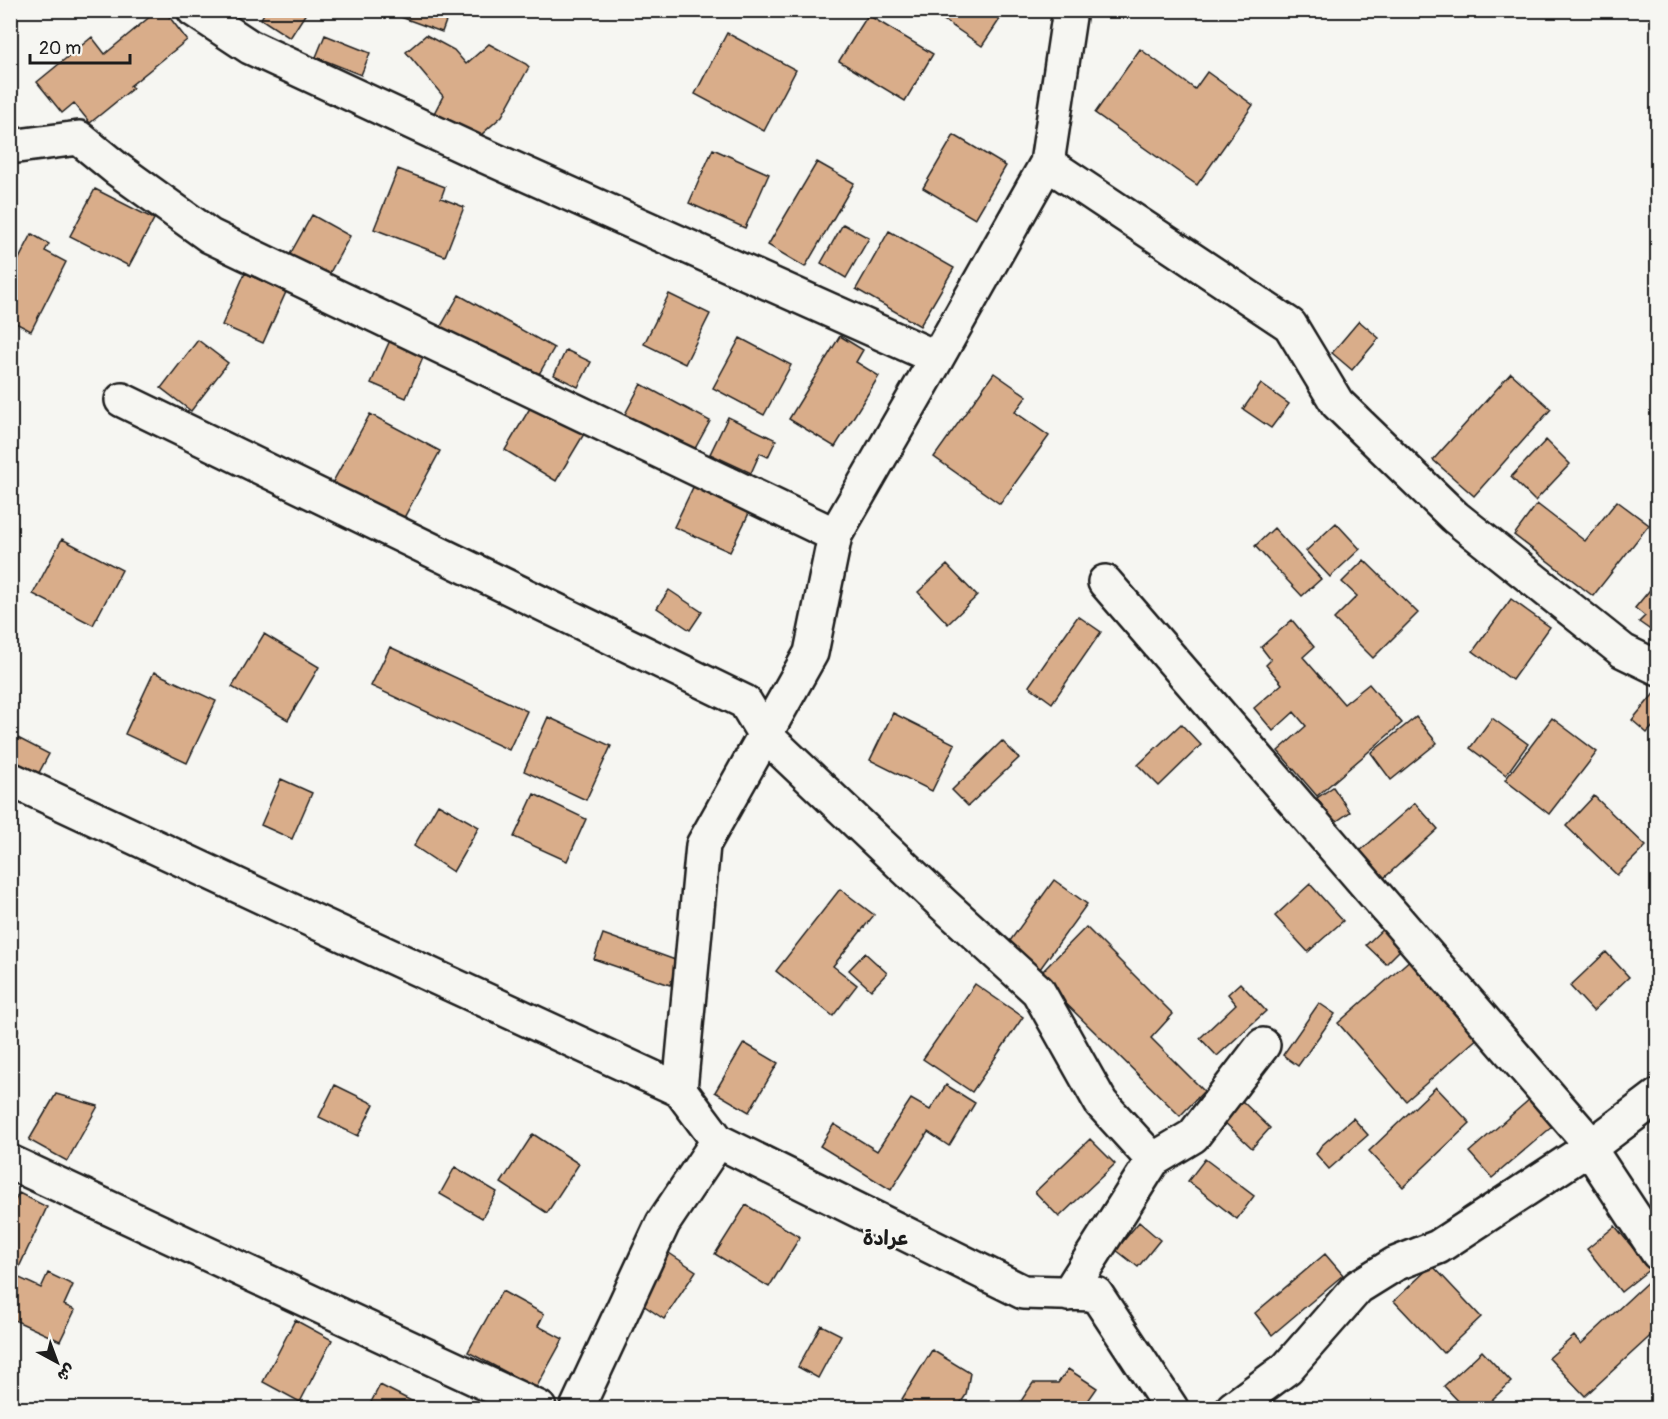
<svg xmlns="http://www.w3.org/2000/svg" width="1668" height="1419" font-family="Pangolin,'Playpen Sans Arabic',sans-serif">
<style>
.building{fill:#d9ad8a;stroke:#1c1c1c;stroke-width:1.5}
.lines{fill:none;stroke-linecap:round;stroke-linejoin:round}
.street-casing{stroke:#1c1c1c;stroke-width:38}
.street{stroke:#f6f6f2;stroke-width:33}
.labels{text-anchor:middle;stroke-width:5;stroke-linejoin:round;paint-order:stroke}
.quarter-label{font-size:20px;font-weight:bold;fill:#1c1c1c;stroke:#f6f6f2}
</style>
<rect width="100%" height="100%" fill="#f6f6f2"/>
<filter id="ink" filterUnits="userSpaceOnUse"><feTurbulence type="fractalNoise" baseFrequency=".0167" numOctaves="2"/><feDisplacementMap in="SourceGraphic" scale="12" xChannelSelector="R" yChannelSelector="G"/><feConvolveMatrix kernelMatrix="1 2 1 2 8 2 1 2 1" color-interpolation-filters="sRGB"/></filter>
<g filter="url(#ink)">
<path class="building" d="M158,10H164L187,40L130,86L133,88L90,123L74,103L62,113L37,82L92,37L105,54Z
M266,10H308L290,38L261,19Z
M388,10H450L442,32L387,12Z
M929,10H1006L982,46Z
M868,15L933,54L905,101L839,61Z
M727,33L796,70L764,131L695,94Z
M325,35L370,53L361,75L316,57Z
M426,35L454,50L466,64L489,44L526,64L529,67L502,116L472,143L430,121L443,96L406,52Z
M1140,49L1195,89L1207,72L1253,105L1197,185L1095,113Z
M954,135L1006,166L975,219L923,188Z
M713,149L769,174L745,228L689,203Z
M817,162L854,183L805,267L768,245Z
M398,169L445,187L441,198L464,207L445,256L374,229Z
M95,189L154,219L129,266L70,236Z
M312,215L350,236L322,287L284,265Z
M843,224L869,238L846,278L821,263Z
M889,231L954,268L920,326L856,289Z
M32,234L49,244L45,251L66,262L31,331L10,320V276Z
M245,273L286,292L263,343L222,325Z
M669,294L710,314L685,364L644,344Z
M459,295L554,348L535,381L440,328Z
M1359,321L1379,338L1352,370L1332,353Z
M840,336L863,350L856,362L879,376L835,447L789,419Z
M391,338L425,353L406,398L371,383Z
M740,338L791,365L764,415L713,388Z
M198,340L228,363L191,411L161,388Z
M566,350L591,362L578,387L554,375Z
M994,373L1027,396L1015,412L1049,436L1000,504L934,457Z
M1511,373L1551,409L1474,496L1433,460Z
M641,384L710,421L692,454L623,418Z
M1261,384L1289,404L1271,428L1243,409Z
M533,403L584,434L556,481L505,450Z
M370,414L440,451L399,527L329,489Z
M728,417L776,440L768,457L760,453L751,473L710,454Z
M1546,440L1570,464L1535,501L1511,477Z
M698,477L754,503L730,552L674,527Z
M1617,501L1649,525L1593,596L1514,535L1537,504L1585,541Z
M1336,523L1360,549L1330,577L1306,551Z
M1274,528L1321,579L1302,596L1255,546Z
M62,539L122,570L93,625L33,594Z
M1364,560L1418,613L1373,658L1334,619L1357,596L1342,582Z
M947,565L977,596L948,624L918,592Z
M1658,580V624L1652,631L1639,622L1645,616L1635,608Z
M669,590L702,612L690,630L657,608Z
M1511,599L1550,627L1512,680L1473,651Z
M1078,616L1101,632L1052,703L1029,686Z
M1292,620L1314,647L1303,657L1344,704L1369,684L1402,723L1317,796L1278,751L1306,726L1294,712L1273,731L1254,708L1282,684L1266,665L1271,660L1261,647Z
M264,634L319,667L288,720L232,687Z
M390,647L527,711L509,750L371,686Z
M154,672L216,701L187,763L125,734Z
M1657,690L1658,721L1647,733L1632,720Z
M893,713L955,744L932,791L870,760Z
M548,717L611,746L586,800L524,771Z
M1416,717L1437,743L1391,780L1371,753Z
M1492,718L1528,744L1506,775L1470,748Z
M1552,718L1597,752L1549,814L1505,780Z
M1181,724L1201,745L1159,786L1138,765Z
M10,734L49,754L34,782L10,770Z
M1002,741L1019,758L968,806L952,790Z
M281,779L312,793L292,839L261,825Z
M1333,787L1350,812L1334,823L1317,798Z
M534,794L586,819L567,861L514,837Z
M1594,796L1646,846L1617,875L1566,826Z
M1415,803L1438,829L1384,878L1360,851Z
M438,804L479,827L453,872L414,846Z
M1054,880L1087,904L1040,969L1007,945Z
M1310,884L1343,921L1308,952L1275,916Z
M840,889L874,915L833,966L857,985L833,1016L776,971Z
M1388,924L1407,943L1386,964L1366,945Z
M1086,927L1173,1014L1151,1038L1204,1091L1180,1116L1038,976Z
M603,934L678,961L670,985L594,959Z
M1606,952L1629,977L1593,1011L1570,986Z
M865,953L887,973L871,990L849,970Z
M1412,958L1480,1036L1406,1101L1338,1023Z
M1240,983L1266,1011L1217,1056L1200,1038L1236,1004L1228,994Z
M975,984L1023,1017L972,1092L923,1059Z
M1319,1003L1335,1014L1298,1066L1283,1055Z
M10,1026L18,1030L10,1045Z
M744,1043L778,1063L749,1112L715,1092Z
M335,1085L374,1104L358,1136L319,1117Z
M946,1085L975,1103L949,1146L928,1132L891,1190L820,1146L834,1124L877,1151L911,1099L930,1110Z
M1436,1087L1470,1123L1403,1187L1369,1151Z
M56,1094L98,1106L67,1161L29,1140Z
M1531,1098L1554,1125L1492,1178L1469,1152Z
M1241,1100L1270,1128L1252,1148L1222,1120Z
M1353,1118L1368,1135L1329,1169L1316,1154L1321,1146Z
M533,1134L579,1164L547,1213L501,1183Z
M1090,1139L1115,1164L1059,1217L1035,1192Z
M1205,1159L1254,1196L1237,1219L1188,1181Z
M455,1167L497,1192L482,1218L440,1194Z
M19,1193L47,1207L15,1276L41,1288L48,1273L73,1285L64,1305L75,1310L60,1341L10,1318V1210Z
M746,1205L800,1237L769,1287L715,1254Z
M1139,1222L1160,1240L1138,1267L1116,1250Z
M1615,1226L1650,1269L1621,1292L1587,1249Z
M669,1253L696,1271L664,1319L637,1301Z
M1325,1254L1343,1275L1272,1335L1255,1313Z
M1432,1265L1481,1317L1443,1353L1394,1301Z
M1655,1275L1658,1278V1329L1585,1396L1549,1358L1574,1336L1581,1344Z
M502,1291L544,1314L538,1326L563,1339L536,1388L468,1352Z
M295,1320L332,1340L300,1402L263,1382Z
M821,1325L841,1335L818,1378L798,1367Z
M932,1350L970,1373L966,1395L957,1408H918L902,1399Z
M1482,1351L1511,1382L1483,1408H1465L1444,1386Z
M1068,1369L1097,1388L1083,1408H1025L1019,1404L1033,1383H1058Z
M380,1385L425,1408H368Z"/>
<g class="lines">
<defs>
<path id="street" d="M194,10L250,47L476,152L937,358L1047,163
M1070,10L1047,163L1290,325L1337,403L1455,517L1623,651L1658,668
M10,147L79,138L117,169L210,236L835,535
M122,400L745,702L765,735L943,904L1038,991L1101,1103L1153,1160L1068,1294
M1105,582L1581,1133L1589,1148L1658,1253
M10,779L288,909L680,1090L718,1141L1023,1292L1096,1294L1171,1408
M680,1090L703,845L811,653L835,535L937,358
M1153,1160L1193,1136L1263,1045
M10,1162L539,1408
M577,1408L663,1223L718,1141
M1233,1408L1287,1368L1358,1287L1395,1264L1438,1247L1589,1148L1658,1096"/>
</defs>
<use href="#street" class="street-casing"/>
<use href="#street" class="street"/>
</g>
</g>
<g class="labels">
<g class="quarter-label">
<text x="886" y="1245">عرادة</text>
</g>
</g>
<rect width="1668" height="1419" fill="none" stroke="#f6f6f2" stroke-width="36"/>
<rect x="18" y="18" width="1632" height="1383" fill="none" stroke="#1c1c1c" stroke-width="2" filter="url(#ink)"/>
<g transform="translate(57 1362) rotate(139)" stroke="#f6f6f2" stroke-width="4.5" paint-order="stroke">
<path d="M0-4.5L10 22L0 15L-10 22Z" fill="#1c1c1c"/>
<text y="-9" font-size="16" font-weight="bold" text-anchor="middle" fill="#1c1c1c">ش</text>
</g>
<path d="M30 54v9h100v-9" fill="none" stroke="#1c1c1c" stroke-width="3"/>
<text x="39" y="54" font-size="18" fill="#1c1c1c" stroke="#f6f6f2" stroke-width="4.5" paint-order="stroke">20 m</text>
</svg>
